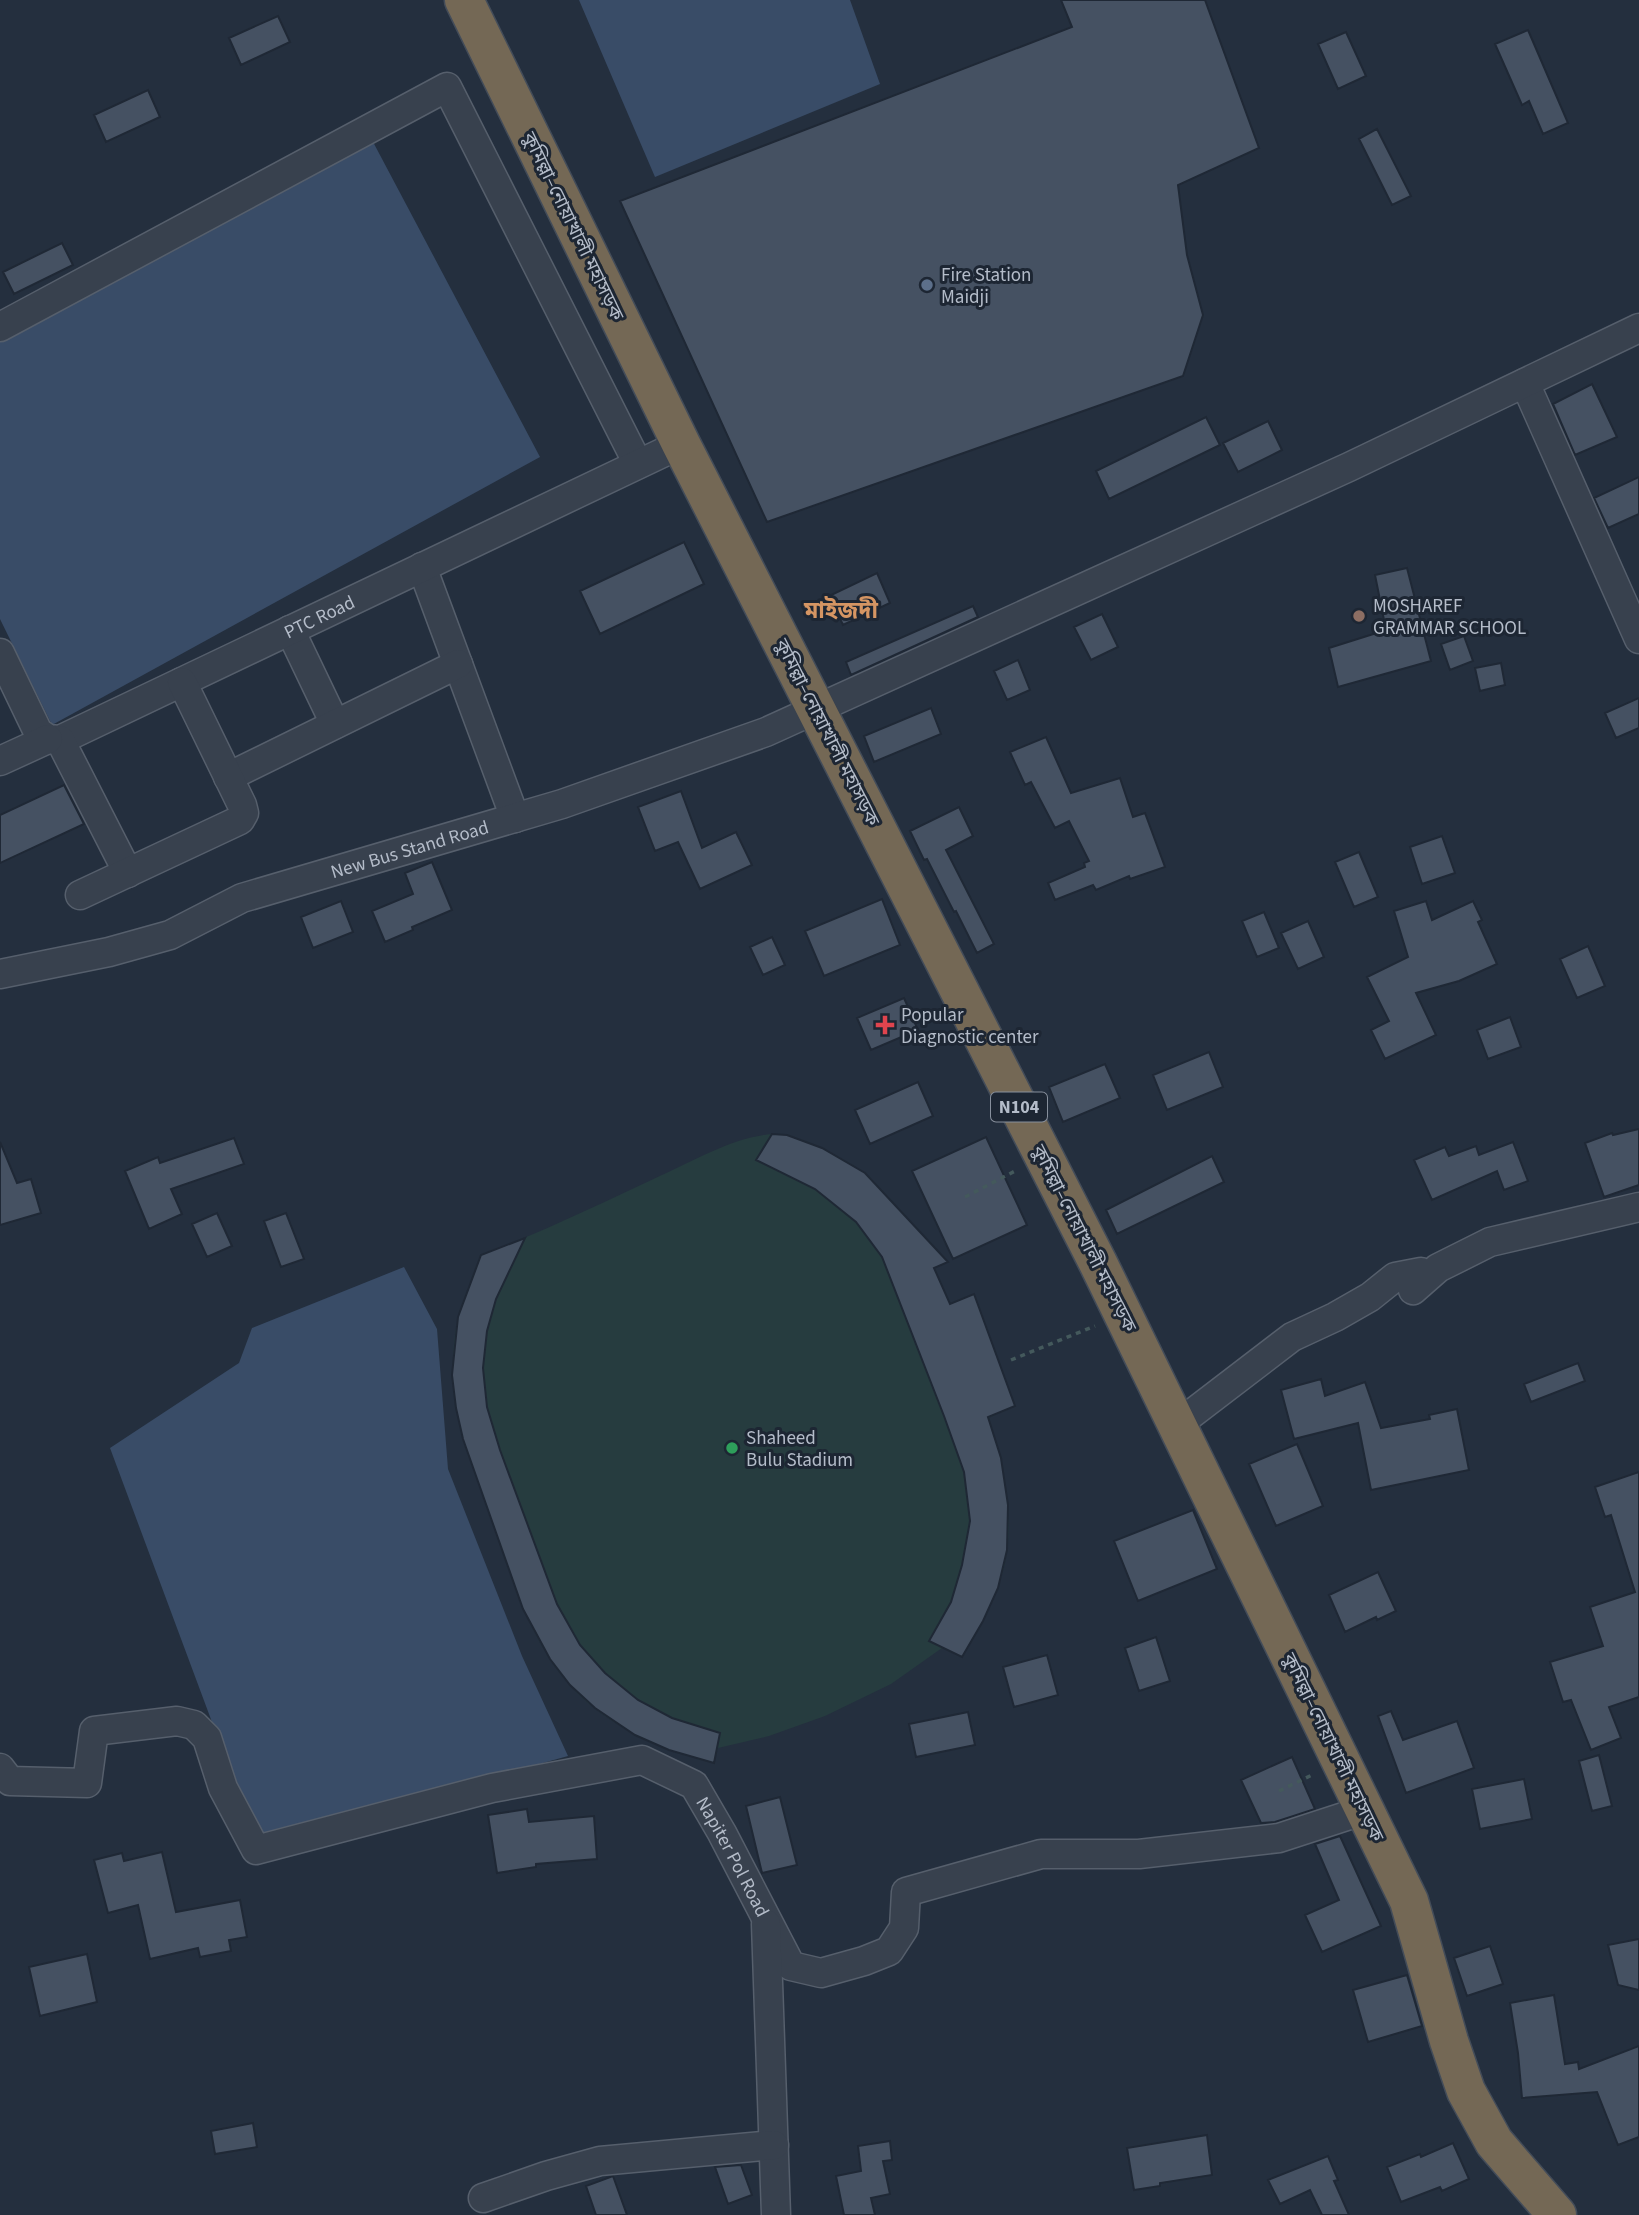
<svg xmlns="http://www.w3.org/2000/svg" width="1639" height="2215" font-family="'Source Sans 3','Noto Sans Bengali',sans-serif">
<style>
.green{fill:#263c3f}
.water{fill:#394c67}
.building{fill:#455162;stroke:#1f2835;stroke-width:2}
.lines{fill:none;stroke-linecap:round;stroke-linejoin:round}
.minor-casing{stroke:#565f6c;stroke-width:31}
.highway-casing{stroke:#434c59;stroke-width:41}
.path{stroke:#44595c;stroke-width:3.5;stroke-dasharray:5 5;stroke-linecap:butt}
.minor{stroke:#38414e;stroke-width:28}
.highway{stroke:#746855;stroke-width:38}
.service-dot{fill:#5c6f8a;stroke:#1d2633;stroke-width:2.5}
.education-dot{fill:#8d6e63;stroke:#1d2633;stroke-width:2.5}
.health-dot{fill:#e0444e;stroke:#1d2633;stroke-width:2.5}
.leisure-dot{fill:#2e9e5b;stroke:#1d2633;stroke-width:2.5}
.labels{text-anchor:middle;stroke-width:6;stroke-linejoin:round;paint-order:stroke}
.shield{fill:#1d2633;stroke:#878f9c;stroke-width:2}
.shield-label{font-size:18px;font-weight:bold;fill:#b4bcc9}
.street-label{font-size:19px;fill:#b4bcc9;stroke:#1d2633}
.poi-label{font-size:19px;fill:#b4bcc9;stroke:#1d2633;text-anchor:start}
.quarter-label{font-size:23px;font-weight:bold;fill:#d59563;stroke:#1d2633}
</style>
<rect width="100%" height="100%" fill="#242f3e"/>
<path class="green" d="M772,1134L932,1263L950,1304L974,1294L1015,1406L988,1418C1005,1472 1020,1534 997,1589C988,1612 973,1634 962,1657L942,1648L891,1684L825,1716L769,1736L718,1748L714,1763C672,1748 629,1736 594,1708C533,1659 513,1581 488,1510C473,1467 455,1424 453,1378C452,1361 454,1330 459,1315C465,1294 473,1275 481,1255C543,1232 602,1203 662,1175C697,1159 734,1137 772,1134Z"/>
<path class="water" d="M579,0H850L880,84L655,177Z
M372,140L540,457L52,725L0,619V341Z
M404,1267L437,1329L448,1469L522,1656L568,1756L257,1843L110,1448L239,1363L252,1328Z"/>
<path class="building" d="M1061,0H1205L1259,148L1178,185L1187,255L1203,315L1183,376L767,522L620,201L1072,27Z
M278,16L290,42L241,65L229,38Z
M1528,30L1568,123L1543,134L1529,101L1522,105L1495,44Z
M1346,32L1366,76L1338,89L1318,44Z
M148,90L160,117L106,142L94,115Z
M1377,129L1411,196L1392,205L1359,139Z
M62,243L73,265L14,294L3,272Z
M1592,384L1617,437L1575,455L1553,404Z
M1206,417L1220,445L1109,499L1096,471Z
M1268,421L1282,450L1238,472L1223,443Z
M1639,477V514L1608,528L1594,498Z
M684,542L704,584L600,634L580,591Z
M1407,568L1431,661L1338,687L1329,648L1386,630L1375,575Z
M877,573L890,603L843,625L829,596Z
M973,606L978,617L851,675L846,662Z
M1102,614L1118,647L1091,660L1074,627Z
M1464,636L1473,661L1450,670L1441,644Z
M1018,660L1030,690L1007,700L994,671Z
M1501,663L1505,685L1480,691L1475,668Z
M1639,698V728L1616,738L1605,713Z
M931,708L941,734L874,762L864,736Z
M1046,737L1071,793L1120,778L1133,817L1145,813L1165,867L1130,879L1129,876L1096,890L1093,885L1055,900L1048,883L1085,867L1084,863L1089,861L1069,821L1055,828L1031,782L1025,785L1010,752Z
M64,785L84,824L0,863V815Z
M681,791L702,848L736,832L752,865L700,889L678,842L655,851L638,807Z
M959,807L973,836L946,850L994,944L977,953L956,911L954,912L927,859L924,860L910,831Z
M1442,836L1455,873L1422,884L1410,847Z
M1359,852L1378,897L1354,907L1335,862Z
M432,862L452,910L412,927L413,930L385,942L372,911L413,894L405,873Z
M882,899L900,945L824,976L805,931Z
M341,901L353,932L313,948L301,917Z
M1426,901L1432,920L1473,901L1482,920L1478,922L1497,964L1459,981L1416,993L1436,1035L1385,1059L1371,1030L1389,1021L1367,977L1408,957L1394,911Z
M1264,912L1279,948L1257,957L1242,921Z
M1308,921L1324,957L1298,969L1281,933Z
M772,937L785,965L763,975L750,947Z
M1588,946L1605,986L1577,998L1560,959Z
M904,998L918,1030L871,1050L857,1018Z
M1510,1017L1521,1047L1488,1059L1477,1030Z
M1209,1052L1223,1087L1167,1110L1153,1075Z
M1105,1064L1120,1098L1063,1122L1049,1087Z
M918,1082L933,1116L870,1144L855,1110Z
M1639,1129V1185L1604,1197L1585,1143L1612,1133L1613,1135Z
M772,1134L787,1135L822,1148L865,1173L948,1262L934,1268L950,1304L974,1294L1015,1406L988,1417L1001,1458L1008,1505L1007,1550L998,1588L983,1621L962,1657L929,1641L951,1602L962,1565L970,1521L964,1472L944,1416L882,1257L856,1222L815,1189L756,1160Z
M986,1137L1027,1225L953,1259L912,1171Z
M234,1138L244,1164L171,1189L182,1214L149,1229L125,1171L158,1157L160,1163Z
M0,1142L17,1183L31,1179L41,1213L0,1225Z
M1513,1142L1528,1181L1504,1190L1497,1171L1432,1200L1414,1160L1445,1147L1449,1156L1476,1146L1479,1155Z
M1212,1156L1224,1182L1117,1234L1106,1210Z
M217,1213L232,1246L207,1257L192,1224Z
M286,1213L304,1259L281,1267L264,1221Z
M525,1238L496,1299L487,1331L483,1368L487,1407L500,1450L557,1604L580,1645L605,1673L638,1700L672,1718L720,1733L714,1763L669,1750L635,1735L595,1708L570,1685L550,1659L523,1609L463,1439L456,1408L452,1375L458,1317L481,1255Z
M1578,1363L1585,1381L1531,1402L1524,1384Z
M1321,1379L1325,1396L1365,1382L1381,1428L1430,1419L1429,1415L1457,1409L1469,1470L1371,1490L1358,1423L1294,1439L1281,1390Z
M1297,1444L1323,1506L1276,1526L1249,1464Z
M1639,1472V1697L1609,1707L1621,1738L1591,1750L1571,1700L1563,1702L1550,1662L1603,1646L1590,1607L1635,1592L1611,1515L1605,1517L1595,1487Z
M1193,1510L1217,1569L1138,1601L1114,1541Z
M1378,1572L1396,1611L1377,1620L1376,1617L1345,1632L1329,1595Z
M1156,1637L1170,1681L1139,1691L1125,1648Z
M1047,1655L1058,1695L1014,1707L1003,1667Z
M1391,1711L1403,1740L1457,1721L1474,1768L1406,1793L1378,1716Z
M968,1712L975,1745L916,1757L909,1724Z
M1599,1755L1612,1806L1592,1811L1579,1761Z
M1292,1757L1315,1809L1275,1822L1261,1823L1241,1780Z
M1524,1779L1532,1819L1480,1829L1472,1789Z
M780,1797L797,1865L762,1873L746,1806Z
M527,1809L529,1822L594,1816L597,1859L536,1864V1867L497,1873L488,1815Z
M1340,1836L1381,1926L1322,1952L1305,1915L1339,1900L1315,1844Z
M162,1852L176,1912L240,1900L247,1937L229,1940L231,1951L200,1957L198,1948L150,1959L138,1905L108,1913L94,1860L122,1853L124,1861Z
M1639,1939V1990L1618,1985L1608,1945Z
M1490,1946L1503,1984L1467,1996L1454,1958Z
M87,1954L97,2002L40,2016L29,1967Z
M1407,1975L1422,2026L1368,2042L1353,1990Z
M1554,1995L1565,2064L1578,2062L1579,2069L1639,2046V2137L1618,2145L1597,2092L1522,2098L1518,2053L1510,2003Z
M253,2123L257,2147L215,2154L211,2131Z
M1207,2135L1212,2175L1160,2183V2186L1134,2190L1127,2148Z
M890,2141L892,2160L883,2161L890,2194L871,2198L875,2215H844L836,2176L861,2171L858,2146Z
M1453,2143L1469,2179L1442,2191L1440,2187L1401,2202L1387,2167L1420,2154L1421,2157Z
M1328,2156L1338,2180L1334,2181L1349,2215H1322L1310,2190L1280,2204L1268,2180Z
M741,2165L752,2195L728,2204L715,2167Z
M613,2176L627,2215H596L586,2186Z"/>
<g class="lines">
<defs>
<g id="minor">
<path d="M0,327L447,87L638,464"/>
<path d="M1525,383L1639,639"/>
<path d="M422,567L515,818"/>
<path d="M290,630L335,724"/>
<path id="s1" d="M0,653L38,732L48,739L60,740L681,444"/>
<path d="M60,740L128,873"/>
<path d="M0,761L48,739"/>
<path d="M228,777L458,664"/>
<path d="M80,895L240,820L244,813L242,805L182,682"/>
<path id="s2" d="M0,974L109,952L170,935L242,898L562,804L766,732L1349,467L1639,328"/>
<path d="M1177,1425L1292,1337L1335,1317L1370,1297L1395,1277L1421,1272L1413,1290L1438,1268L1490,1242L1639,1207"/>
<path id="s3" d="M0,1768L10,1781L87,1783L94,1731L177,1721L194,1725L207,1738L223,1788L256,1850L492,1788L642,1760L694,1785L722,1833L791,1966L821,1973L864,1961L889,1951L904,1928L906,1892L1041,1854H1139L1279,1838L1365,1810"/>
<path d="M766,1924L776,2215"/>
<path d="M483,2198L546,2176L600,2161L774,2145"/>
</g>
<path id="highway" d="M464,0L681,444L1098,1263L1409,1901L1449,2041L1466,2091L1494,2142L1557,2215"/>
</defs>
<use href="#minor" class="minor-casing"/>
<use href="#highway" class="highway-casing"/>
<path class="path" d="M965,1197L1017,1170
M1011,1360L1095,1326
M1279,1791L1314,1774"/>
<use href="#minor" class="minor"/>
<use href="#highway" class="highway"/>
</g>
<circle class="service-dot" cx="927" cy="285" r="7"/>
<circle class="education-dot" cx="1359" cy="616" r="7"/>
<path class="health-dot" d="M881.5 1014.5h7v7h7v7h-7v7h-7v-7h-7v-7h7z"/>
<circle class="leisure-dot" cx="732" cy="1448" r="7"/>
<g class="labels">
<rect class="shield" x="991" y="1092.5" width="56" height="29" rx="5"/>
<g class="shield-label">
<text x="1019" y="1113">N104</text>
</g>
<g class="street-label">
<text transform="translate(574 226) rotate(64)" y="7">কুমিল্লা–নোয়াখালী মহাসড়ক</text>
<text dy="7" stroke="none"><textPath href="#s1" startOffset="399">PTC Road</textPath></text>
<text transform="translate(828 732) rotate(63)" y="7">কুমিল্লা–নোয়াখালী মহাসড়ক</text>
<text dy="7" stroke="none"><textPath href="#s2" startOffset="430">New Bus Stand Road</textPath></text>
<text transform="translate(1085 1238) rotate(63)" y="7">কুমিল্লা–নোয়াখালী মহাসড়ক</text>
<text transform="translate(1334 1747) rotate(64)" y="7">কুমিল্লা–নোয়াখালী মহাসড়ক</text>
<text dy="7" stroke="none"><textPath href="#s3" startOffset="924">Napiter Pol Road</textPath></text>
</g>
<g class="poi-label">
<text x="941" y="281">Fire Station<tspan x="941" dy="22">Maidji</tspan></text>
<text x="1373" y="612">MOSHAREF<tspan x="1373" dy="22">GRAMMAR SCHOOL</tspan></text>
<text x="901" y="1021">Popular<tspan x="901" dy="22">Diagnostic center</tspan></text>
<text x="746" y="1444">Shaheed<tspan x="746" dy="22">Bulu Stadium</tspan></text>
</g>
<g class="quarter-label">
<text x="841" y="618">মাইজদী</text>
</g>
</g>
</svg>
